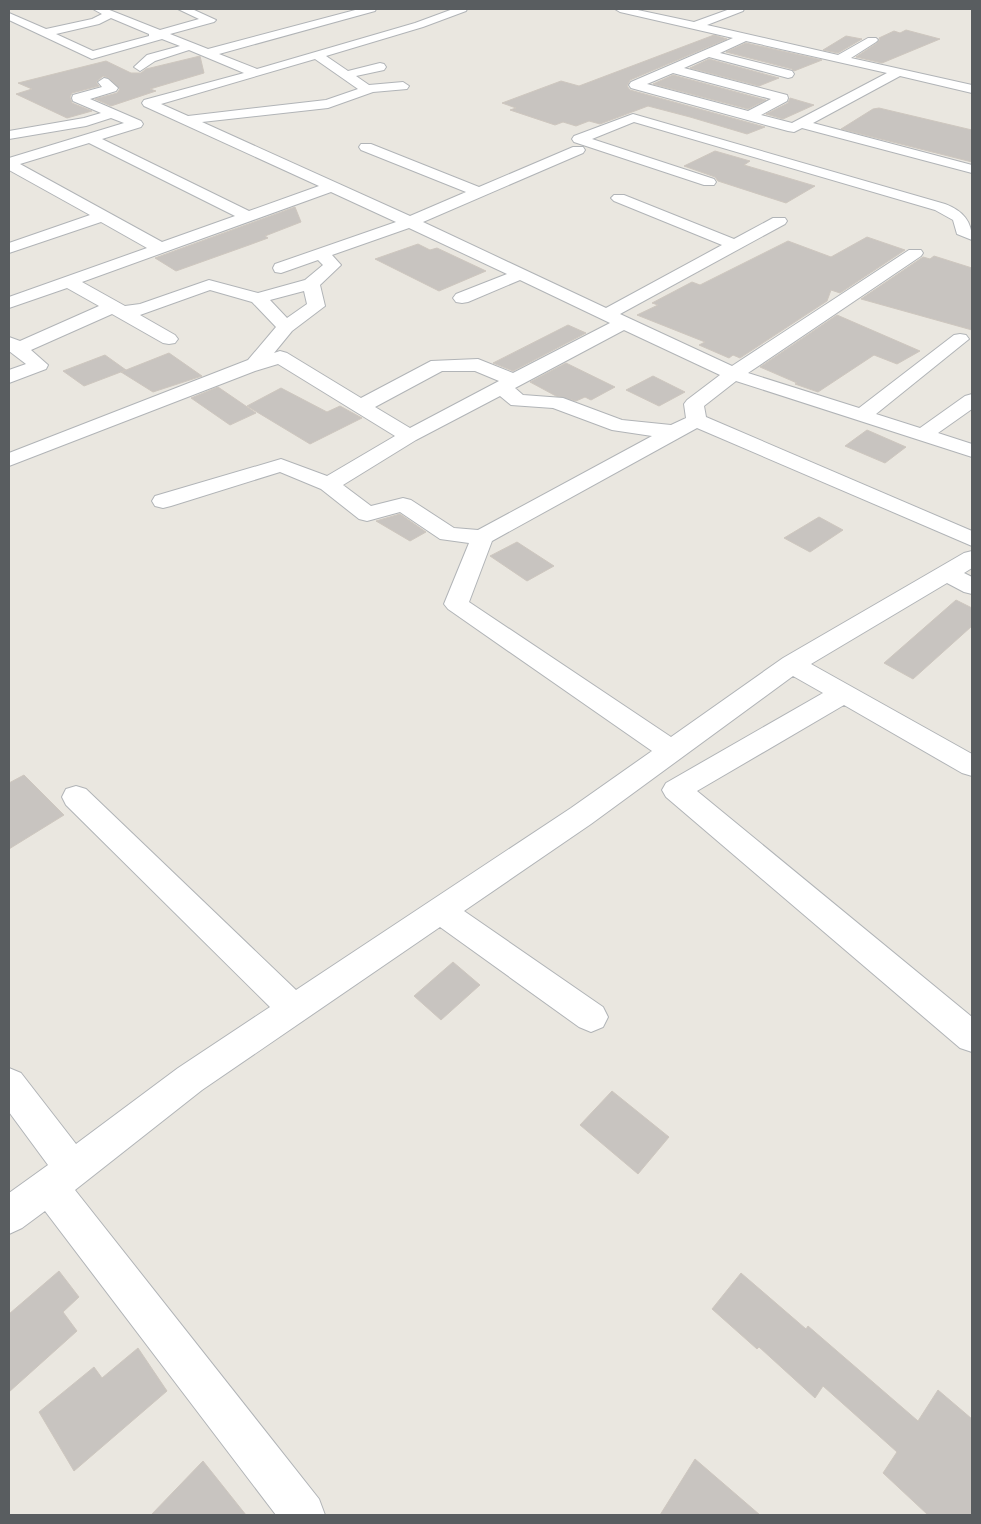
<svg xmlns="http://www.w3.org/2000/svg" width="981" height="1524" font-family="Ubuntu,sans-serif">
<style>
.building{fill:#c8c4c0;stroke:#cec7bf}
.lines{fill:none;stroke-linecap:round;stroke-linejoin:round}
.minor-casing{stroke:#b1b4b7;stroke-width:2}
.minor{fill:#fff;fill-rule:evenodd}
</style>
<rect width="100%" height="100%" fill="#eae7e0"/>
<path class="building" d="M906,30L940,39L882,63L856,57L877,43L880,40L879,38L894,31L900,33Z
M714,35L727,39L630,80L627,86L630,90L765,127L747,134L690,117L648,106L600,124L589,121L576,126L563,122L555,125L510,110L516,108L502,103L561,81L579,86Z
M846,36L862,39L838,53L823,50Z
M746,43L822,60L794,71L792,69L726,52Z
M200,56L204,73L150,89L156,91L111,106L95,99L117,93L120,89L109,78L103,76L96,82L99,86L72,93L70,97L72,103L92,111L67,118L16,94L32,89L18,83L106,61L131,73H141L146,69Z
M709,59L779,78L759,86L690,68Z
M673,75L766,100L748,109L653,84Z
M790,98L814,105L783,119L766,114L788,103Z
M879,108L972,130V162L841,129L873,109Z
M715,151L750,161L744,165L815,186L786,203L718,181L715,177L684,166Z
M295,207L301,222L265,236L268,238L249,245L176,271L155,258Z
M867,237L905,250L840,293L831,290L827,301L740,358L733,355L729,358L699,345L705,342L637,315L658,305L652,303L692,282L700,285L788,241L831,257Z
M418,244L430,250L437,248L486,271L439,291L375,259Z
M934,256L972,268V330L861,299L923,257L930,259Z
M837,315L920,351L897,364L874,355L818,392L795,384L797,383L760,367Z
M568,325L586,333L513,371L493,363Z
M169,353L202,376L153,392L121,372Z
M105,355L126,370L84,386L63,371Z
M566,363L615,387L591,400L585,397L576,401L556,396L530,382Z
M653,376L685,392L659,406L626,390Z
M218,387L256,413L230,425L191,398Z
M281,388L327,412L340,406L362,418L310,444L247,406Z
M867,430L906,447L885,463L845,446Z
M400,514L426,532L410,541L376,521Z
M819,517L843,530L810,552L784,538Z
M517,542L554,566L527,581L490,556Z
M956,600L972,608V626L913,679L884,663Z
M24,775L64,815L9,849V783Z
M453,962L480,985L441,1020L414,996Z
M612,1091L669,1137L638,1174L580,1125Z
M59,1271L79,1297L63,1312L77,1331L9,1392V1314Z
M741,1273L806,1329L808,1326L918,1421L938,1390L972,1419V1515H928L883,1473L897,1452L823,1386L815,1398L759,1347L757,1349L712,1309Z
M138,1348L167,1391L74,1471L39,1412L94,1367L102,1378Z
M695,1459L760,1515H660Z
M203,1461L246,1515H151Z"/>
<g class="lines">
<defs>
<path id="minor" d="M93,9H107L160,30L199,19L178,9H192L216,20L214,22L170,34L208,49L359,9H376L375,11L219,54L257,69L415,23L453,9H467L466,11L423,27L326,56L348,71L380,63L384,64L386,67L384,70L356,76L369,85L403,82L409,86L407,89L373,92L328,108L202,122L410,216L466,192L361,150L359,147L361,144H371L479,187L573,147H583L585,150L583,153L423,222L606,308L722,245L614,201L611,198L614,195H624L734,239L773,218H785L787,221L785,224L620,314L732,366L909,250H921L923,253L921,256L748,373L859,408L954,335L960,334L966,335L969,339L876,414L920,428L965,396L972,394V409L938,433L972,444V457L736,381L704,406L706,417L972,531V546L697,428L492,541L469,602L671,737L783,658L964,553L972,551V568L964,573L972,577V594L964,592L947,583L811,664L972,754V776L962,773L844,705L697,791L972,1017V1052L960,1048L666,797L662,790L666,783L823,693L793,676L591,824L464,911L603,1007L608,1017L603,1027L591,1032L579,1027L440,927L202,1090L75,1190L319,1499L325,1515H276L45,1211L22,1228L9,1234V1193L48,1165L9,1112V1068L21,1073L76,1144L178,1068L270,1007L66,805L62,797L66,789L76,786L86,789L296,990L571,808L652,751L448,609L444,604L469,543L440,539L400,512L367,521L359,519L321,489L280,472L171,506L163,508L155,506L152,501L155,496L281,459L327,476L395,436L278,364L255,371L9,466V453L248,360L276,327L252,302L210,290L140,315L175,335L178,339L175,343L169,344L163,343L112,314L31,350L48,365L46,369L9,383V370L26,364L9,351V337L20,341L99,306L67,288L9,308V297L147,248L101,222L9,253V243L90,215L9,170V158L124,123L111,118L86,126L9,139V131L84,118L101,113L73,101L72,98L73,95L102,87L98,82L104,78L108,79L118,88L116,91L90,99L141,121L143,124L141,127L102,139L249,211L319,186L144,106L142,103L144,100L244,73L189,50L155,61L140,71L134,67L147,55L180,46L162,39L92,59L9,20V13L46,29L92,19L102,14ZM111,18L149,34V36L93,51L56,34L99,24ZM315,59L358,89L326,100L188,116L161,104ZM89,143L235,216L162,242L20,164ZM331,192L396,222L275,264L273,268L275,272L281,273L318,260L323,265L305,280L258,293L209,280L140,304L125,306L82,282ZM409,228L507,274L456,294L453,298L456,302L462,303L468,302L520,280L610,323L513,373L478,359L431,361L361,398L287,353L280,351L274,353L292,331L325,306L320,285L341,265L332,255ZM304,291L307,304L287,318L270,300ZM624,330L720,375L687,400L684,404L686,418L671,425L622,420L563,398L523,395L515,388ZM442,371H475L499,381L410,428L375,407ZM500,396L511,405L553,408L612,430L652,436L478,530L454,528L411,500L403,498L371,506L343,485L416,440Z
M615,9H633L694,22L730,9H744L743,11L707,25L838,55L868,38H876L878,40L876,42L851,58L972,85V93L900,76L813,123L972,165V173L802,128L794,132L788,131L631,88L629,85L631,82L733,38L620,12ZM746,41L887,73L792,123L761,115L787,101L788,98L787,95L684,68L709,57L788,78L792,77L794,74L792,71L720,53ZM673,73L771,99L748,111L647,84Z
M633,114L945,204C963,211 972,221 972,240L957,234L953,220L935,210L634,122L592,139L714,179L716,182L714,185H704L574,142L572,139L574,136Z"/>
</defs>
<use href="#minor" class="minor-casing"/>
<use href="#minor" class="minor"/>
</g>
<rect width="981" height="1524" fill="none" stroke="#595d60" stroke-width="20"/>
</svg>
